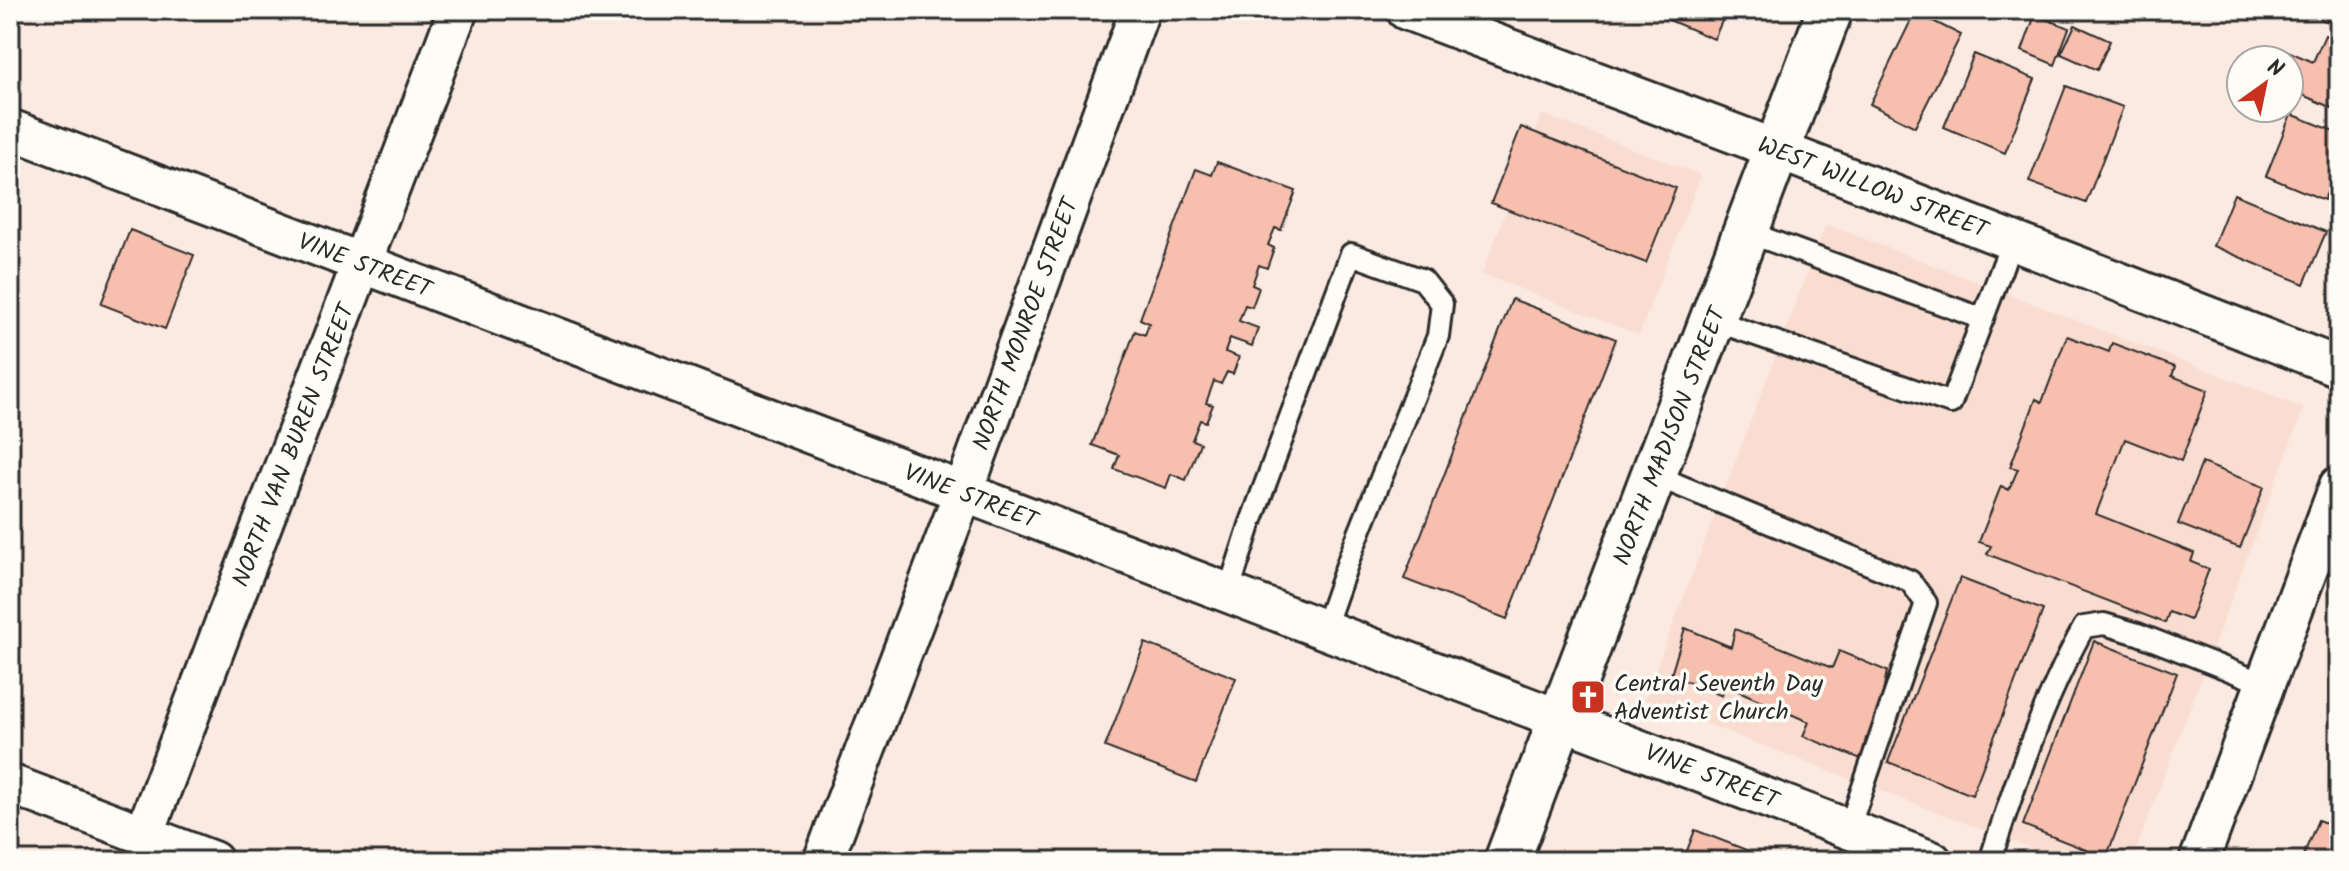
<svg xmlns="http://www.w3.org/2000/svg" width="2349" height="871" font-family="Kalam,sans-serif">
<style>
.built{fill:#faddd1}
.building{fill:#f7bfad;stroke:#2b2b2b;stroke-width:2}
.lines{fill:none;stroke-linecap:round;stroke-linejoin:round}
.service-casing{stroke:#2b2b2b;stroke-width:26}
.minor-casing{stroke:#2b2b2b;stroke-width:44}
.tertiary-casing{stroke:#2b2b2b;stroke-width:50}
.service{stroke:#fdfcf7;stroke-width:20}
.minor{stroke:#fdfcf7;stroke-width:38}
.tertiary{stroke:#fdfcf7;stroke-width:44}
.labels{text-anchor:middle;stroke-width:7;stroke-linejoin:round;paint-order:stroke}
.street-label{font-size:24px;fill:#2b2b2b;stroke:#fdfcf7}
.poi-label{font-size:24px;fill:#2b2b2b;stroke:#fdfcf7;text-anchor:start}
</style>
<rect width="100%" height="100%" fill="#fbeae1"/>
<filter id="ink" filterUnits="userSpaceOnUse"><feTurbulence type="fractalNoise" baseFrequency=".0125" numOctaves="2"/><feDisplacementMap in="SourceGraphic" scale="16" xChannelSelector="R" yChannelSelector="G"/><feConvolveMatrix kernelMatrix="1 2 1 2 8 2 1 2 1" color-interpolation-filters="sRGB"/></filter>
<g filter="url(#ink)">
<path class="built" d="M1542,114L1701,175L1639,335L1482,274Z
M1826,224L2304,408L2132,861H2064L1644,700Z"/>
<path class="building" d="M1668,10H1727L1714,39L1664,18Z
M2322,10H2339V26L2321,19Z
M1915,12L1961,35L1915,127L1870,104Z
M2035,15L2069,28L2055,65L2022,51Z
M2075,25L2110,41L2097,70L2061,54Z
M2325,35L2339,41V111L2289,89V60H2278L2283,49L2313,62Z
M1974,54L2035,79L2005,153L1944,127Z
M2066,86L2123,107L2086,203L2029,182Z
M2291,114L2339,133V163L2324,200L2266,176Z
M1521,127L1676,188L1646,263L1491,203Z
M1217,162L1296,191L1281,230L1275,228L1268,245L1274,248L1267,268L1259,265L1252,285L1259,288L1252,307L1245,305L1239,321L1258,328L1252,346L1230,338L1225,352L1239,357L1233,374L1227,372L1221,384L1214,381L1206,403L1213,405L1206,422L1200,420L1192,440L1200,443L1186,480L1171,474L1166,488L1114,469L1119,455L1092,445L1135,331L1145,335L1149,323L1140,319L1196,169L1212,175Z
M2234,194L2326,232L2304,284L2213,246Z
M130,230L194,255L165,329L101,304Z
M1512,299L1616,339L1507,619L1404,579Z
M2067,336L2109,352L2112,343L2175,367L2172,376L2208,390L2181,461L2125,439L2096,514L2194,553L2191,562L2209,569L2190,620L2169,612L2165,623L1987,554L1991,546L1979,542L2001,486L2009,490L2018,469L2010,467L2036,399L2042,402Z
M2202,463L2264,487L2240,548L2178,524Z
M1960,578L2043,610L1972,795L1888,762Z
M1685,628L1731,647L1735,629L1832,668L1839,651L1887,671L1883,693L1889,696L1876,739L1866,738L1861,759L1803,736L1809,722L1725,685L1722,696L1671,675Z
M2094,641L2177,673L2106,858L2023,825Z
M1145,643L1236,678L1196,782L1105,747Z
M2318,820L2339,828V861H2301Z
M1695,830L1749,851L1745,861H1683Z"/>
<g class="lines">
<defs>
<path id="service" d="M1747,232L1983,319
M1713,320L1951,403L2012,241
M1654,475L1910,581L1926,603L1849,828
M1228,593L1250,525L1351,254L1423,280L1442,304L1438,336L1350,556L1324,630
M1990,861C2016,781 2043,700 2084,627L2104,624L2138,634L2265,684"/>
<path id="minor" d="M1406,10L1778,150L2339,367
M10,129L1932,861
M10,784L213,861
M144,835L458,10
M823,861L963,493L1140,10
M2199,861L2339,486"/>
<path id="tertiary" d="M1507,861L1830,10"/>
</defs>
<use href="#service" class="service-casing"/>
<use href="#minor" class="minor-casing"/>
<use href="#tertiary" class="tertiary-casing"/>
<use href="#service" class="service"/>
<use href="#minor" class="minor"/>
<use href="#tertiary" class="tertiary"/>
</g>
</g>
<defs>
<symbol id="church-square" viewBox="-11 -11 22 22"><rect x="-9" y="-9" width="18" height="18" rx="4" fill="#c8321e" stroke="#fdfcf7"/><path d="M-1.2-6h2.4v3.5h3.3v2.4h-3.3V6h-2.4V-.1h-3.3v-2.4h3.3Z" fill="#fff"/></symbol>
</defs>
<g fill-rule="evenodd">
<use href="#church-square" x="1568" y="677" width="40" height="40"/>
</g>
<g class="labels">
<g class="street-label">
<text transform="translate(1873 187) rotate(21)" y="8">WEST WILLOW STREET</text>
<text transform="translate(365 265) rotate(21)" y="8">VINE STREET</text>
<text transform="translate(1025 324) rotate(-70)" y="8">NORTH MONROE STREET</text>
<text transform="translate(1669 436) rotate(-69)" y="8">NORTH MADISON STREET</text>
<text transform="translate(293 445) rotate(-69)" y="8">NORTH VAN BUREN STREET</text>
<text transform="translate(971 496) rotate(21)" y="8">VINE STREET</text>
<text transform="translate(1712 776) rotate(21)" y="8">VINE STREET</text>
</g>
<g class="poi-label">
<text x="1614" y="691">Central Seventh Day<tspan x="1614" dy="28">Adventist Church</tspan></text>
</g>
</g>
<rect width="2349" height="871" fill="none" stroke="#fdfcf7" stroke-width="40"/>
<rect x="20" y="20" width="2309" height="831" fill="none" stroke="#2b2b2b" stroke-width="3" filter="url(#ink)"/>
<g transform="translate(2265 84) rotate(33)"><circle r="38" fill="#fdfcf7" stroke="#a9a8a5" stroke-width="2"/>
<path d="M0-6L14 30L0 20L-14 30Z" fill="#c8321e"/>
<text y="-12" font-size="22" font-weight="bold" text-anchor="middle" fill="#2b2b2b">N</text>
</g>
</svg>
